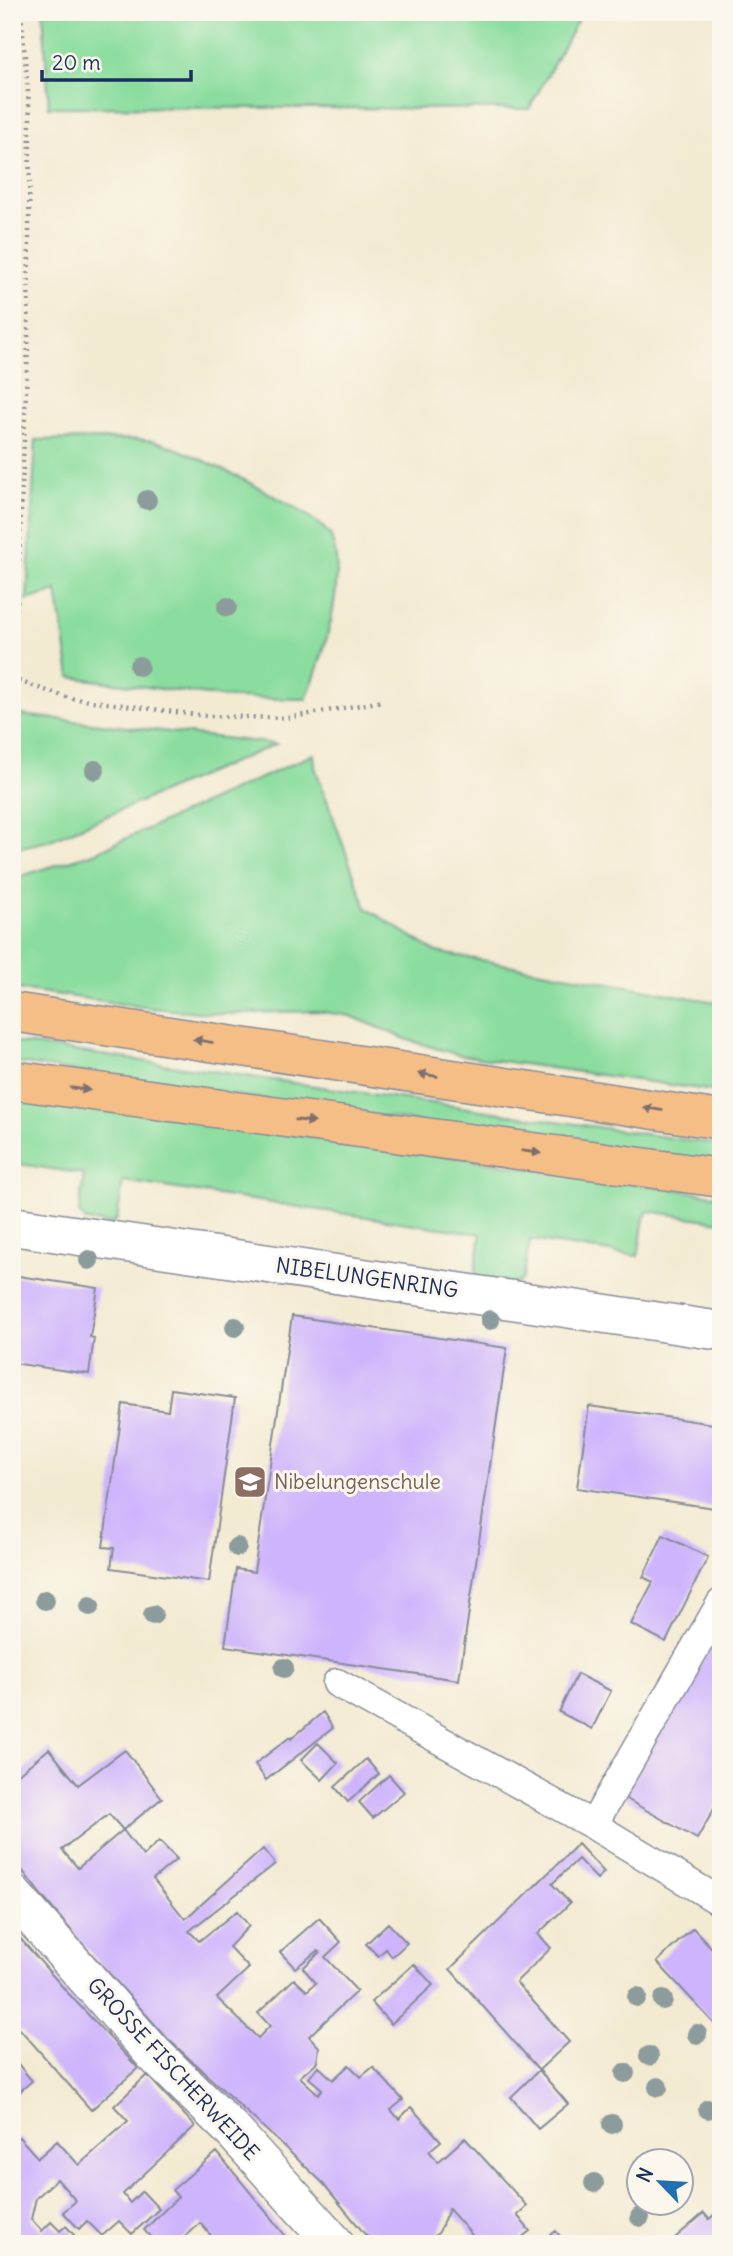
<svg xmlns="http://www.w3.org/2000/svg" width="733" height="2256" font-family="Delius,sans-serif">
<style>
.green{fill:#8add9e;stroke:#52867e;stroke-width:2}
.building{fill:#ceb3fd;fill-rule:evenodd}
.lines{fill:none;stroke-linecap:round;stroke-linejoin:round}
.lane-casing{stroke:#878c98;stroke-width:31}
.street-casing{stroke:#878c98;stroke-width:41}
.highway-casing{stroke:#878c98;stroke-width:41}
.path{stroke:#878c98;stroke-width:4.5;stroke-dasharray:2 5;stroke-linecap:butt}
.lane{stroke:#fff;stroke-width:28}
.street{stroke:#fff;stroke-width:38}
.highway{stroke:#f6be87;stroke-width:38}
.tree{fill:#8c9b9b}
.oneway{fill:#7e6f70}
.labels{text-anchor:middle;stroke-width:6;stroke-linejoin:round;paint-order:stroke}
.street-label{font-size:21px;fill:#1b2f5e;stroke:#fbf7ec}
.education-label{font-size:21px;fill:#785e54;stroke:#fbf7ec;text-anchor:start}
</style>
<rect width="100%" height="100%" fill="#fbf7ec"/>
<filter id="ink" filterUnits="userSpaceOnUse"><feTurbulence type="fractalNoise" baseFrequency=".0143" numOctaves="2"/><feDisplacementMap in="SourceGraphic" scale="14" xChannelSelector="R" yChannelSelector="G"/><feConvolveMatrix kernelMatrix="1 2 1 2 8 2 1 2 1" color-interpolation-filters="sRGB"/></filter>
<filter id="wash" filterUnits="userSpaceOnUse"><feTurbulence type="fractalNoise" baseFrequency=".00686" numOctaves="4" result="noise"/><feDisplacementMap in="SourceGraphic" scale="28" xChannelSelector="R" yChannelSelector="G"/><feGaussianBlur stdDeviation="1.57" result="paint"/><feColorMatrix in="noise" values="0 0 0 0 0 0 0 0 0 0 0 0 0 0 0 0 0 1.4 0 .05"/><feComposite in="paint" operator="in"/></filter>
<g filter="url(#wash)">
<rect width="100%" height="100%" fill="#f3ead2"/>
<path class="green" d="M43,12H582L529,109L49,107Z
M121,439C133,440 147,439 158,442C187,450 321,514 331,537C348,580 323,658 306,699L230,698L70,677L57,591L27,600L36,440Z
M12,714L276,744L48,841L12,849Z
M314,754L315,767L366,908L436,952L721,1003V1092L459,1055L408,1040L351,1016L316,1011L223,1014L150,1008L12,988V879L94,853Z
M12,1042L721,1145V1167L12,1062Z
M12,1093L721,1196V1222L648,1211L644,1218L638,1256L530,1240L523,1278L517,1284L481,1279L475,1272L481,1234L123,1181L117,1219L112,1224L86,1221L79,1213L84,1174L12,1163Z"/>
<g id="blocks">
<path class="building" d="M12,1275L98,1288L90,1337L94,1338L89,1374L12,1363Z
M292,1316L507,1348L459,1680L225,1646L236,1569L254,1572Z
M171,1389L235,1398L209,1582L111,1568L114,1548L103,1547L123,1404L168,1411Z
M589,1406L721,1425V1509L577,1488Z
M663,1535L708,1557L666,1642L631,1624L653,1582L643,1577Z
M721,1628V1797L697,1839L623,1797Z
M577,1674L611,1691L592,1729L559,1712Z
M323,1712L333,1728L266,1780L255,1764L290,1737L291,1739Z
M318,1743L338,1763L322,1780L301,1760Z
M49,1749L78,1785L125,1750L162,1798L123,1830L143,1856L159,1841L177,1859L153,1879L185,1919L263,1849L275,1864L189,1931L199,1941L237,1911L249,1926L229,1947L249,1968L217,1998L258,2038L270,2026L258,2013L294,1979L307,1991L316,1983L303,1968L320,1952L318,1951L295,1968L280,1952L319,1918L341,1942L325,1957L357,1991L309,2036L319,2047L317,2062L300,2077L318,2094L322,2089L309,2078L318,2066L333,2080L349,2065L361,2077L373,2067L403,2100L391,2110L399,2119L411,2107L441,2141L429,2151L438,2162L465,2138L527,2206L517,2215L530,2231L513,2244H480L449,2209L439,2232L426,2244H373L322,2182L168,2039L79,1940L42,1896L12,1857V1779ZM109,1814L123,1830L78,1868L62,1850Z
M366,1759L379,1774L348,1802L335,1787Z
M389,1775L404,1792L373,1818L359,1802Z
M578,1844L604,1872L597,1879L578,1859L552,1884L570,1903L538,1934L551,1948L516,1982L569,2042L539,2070L450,1969Z
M388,1923L407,1943L392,1957L386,1949L378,1956L366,1944Z
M693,1928L721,1958V2031L657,1962Z
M12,1929L67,1992L138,2068L91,2110L20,2029L16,2032L12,2028Z
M414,1964L433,1985L391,2024L371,2002Z
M18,2064L32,2081L12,2098V2069Z
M539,2070L568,2104L538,2129L511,2097Z
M147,2075L195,2126L123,2194L130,2203L142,2191L159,2209L132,2234L119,2221L102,2236L87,2221L79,2229L63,2212L76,2201L57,2179L36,2198L31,2219L42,2231L51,2222L60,2231L66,2226L82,2244H12V2144L19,2137L38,2158L57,2141L79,2165L128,2121L114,2106Z
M217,2152L272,2219L292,2244H206L213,2238L200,2223L178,2244H157L144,2230L178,2197L172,2190Z
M721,2209V2244H668L704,2213L709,2219Z
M556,2231L564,2242L562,2244H539Z"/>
</g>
</g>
<g filter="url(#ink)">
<use href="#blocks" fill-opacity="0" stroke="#878c98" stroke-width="2"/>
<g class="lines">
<defs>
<path id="lane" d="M337,1683L593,1825L721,1902
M593,1825L721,1603"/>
<path id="street" d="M12,1226L721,1331
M12,1894L153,2053L230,2128L335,2244"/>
<path id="highway" d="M12,1012L721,1120
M12,1080L721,1178"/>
</defs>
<use href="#lane" class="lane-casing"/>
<use href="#street" class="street-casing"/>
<use href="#highway" class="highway-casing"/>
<path class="path" d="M12,623L17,607L28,344L30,115L21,12
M12,679L69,698L206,716L287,718L383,701"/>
<use href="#lane" class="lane"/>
<use href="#street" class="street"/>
<use href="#highway" class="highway"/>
</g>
<g class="tree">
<circle cx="147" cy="500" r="10"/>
<circle cx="227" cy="607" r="10"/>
<circle cx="139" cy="666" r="10"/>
<circle cx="95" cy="770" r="10"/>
<circle cx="89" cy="1260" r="10"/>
<circle cx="490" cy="1320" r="10"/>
<circle cx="235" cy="1327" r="10"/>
<circle cx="237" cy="1547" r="10"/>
<circle cx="45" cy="1600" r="10"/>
<circle cx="90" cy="1606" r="10"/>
<circle cx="153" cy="1615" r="10"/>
<circle cx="284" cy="1668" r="10"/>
<circle cx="637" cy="1997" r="10"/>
<circle cx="663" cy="2000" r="10"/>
<circle cx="697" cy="2034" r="10"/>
<circle cx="649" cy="2056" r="10"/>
<circle cx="625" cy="2073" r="10"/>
<circle cx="658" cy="2087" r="10"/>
<circle cx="708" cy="2109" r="10"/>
<circle cx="612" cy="2124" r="10"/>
<circle cx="594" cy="2183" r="10"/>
<circle cx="640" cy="2217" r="10"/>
</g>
<defs><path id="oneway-solid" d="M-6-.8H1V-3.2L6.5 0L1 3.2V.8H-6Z" transform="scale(1.75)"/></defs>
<g class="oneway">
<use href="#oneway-solid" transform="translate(203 1041) rotate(-171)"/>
<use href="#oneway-solid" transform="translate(428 1075) rotate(-171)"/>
<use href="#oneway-solid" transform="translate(80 1089) rotate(8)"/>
<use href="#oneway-solid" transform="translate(653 1109) rotate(-171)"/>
<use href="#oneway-solid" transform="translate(305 1121) rotate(8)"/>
<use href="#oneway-solid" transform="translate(531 1152) rotate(8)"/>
</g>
</g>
<defs>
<symbol id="school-square" viewBox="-11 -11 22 22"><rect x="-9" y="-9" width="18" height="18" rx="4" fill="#8d6e63" stroke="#fbf7ec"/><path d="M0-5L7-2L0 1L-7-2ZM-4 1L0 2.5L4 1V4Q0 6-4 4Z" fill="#fff"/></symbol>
</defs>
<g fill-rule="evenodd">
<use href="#school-square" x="231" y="1463" width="38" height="38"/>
</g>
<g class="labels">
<g class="street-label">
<text transform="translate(367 1278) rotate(8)" y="7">NIBELUNGENRING</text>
<text transform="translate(173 2069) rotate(47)" y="7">GROSSE FISCHERWEIDE</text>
</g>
<g class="education-label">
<text x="274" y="1489">Nibelungenschule</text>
</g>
</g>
<rect width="733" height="2256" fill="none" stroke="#fbf7ec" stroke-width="42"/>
<g transform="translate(660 2182) rotate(295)"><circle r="33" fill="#fbf7ec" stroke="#a1a7b3" stroke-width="2"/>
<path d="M0-5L12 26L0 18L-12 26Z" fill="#1f6fb2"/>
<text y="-10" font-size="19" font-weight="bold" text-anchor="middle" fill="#1b2f5e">N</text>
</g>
<path d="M42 70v10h149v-10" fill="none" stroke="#1b2f5e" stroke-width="3.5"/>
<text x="52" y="70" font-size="21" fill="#1b2f5e" stroke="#fbf7ec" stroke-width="5" paint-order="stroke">20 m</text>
</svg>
